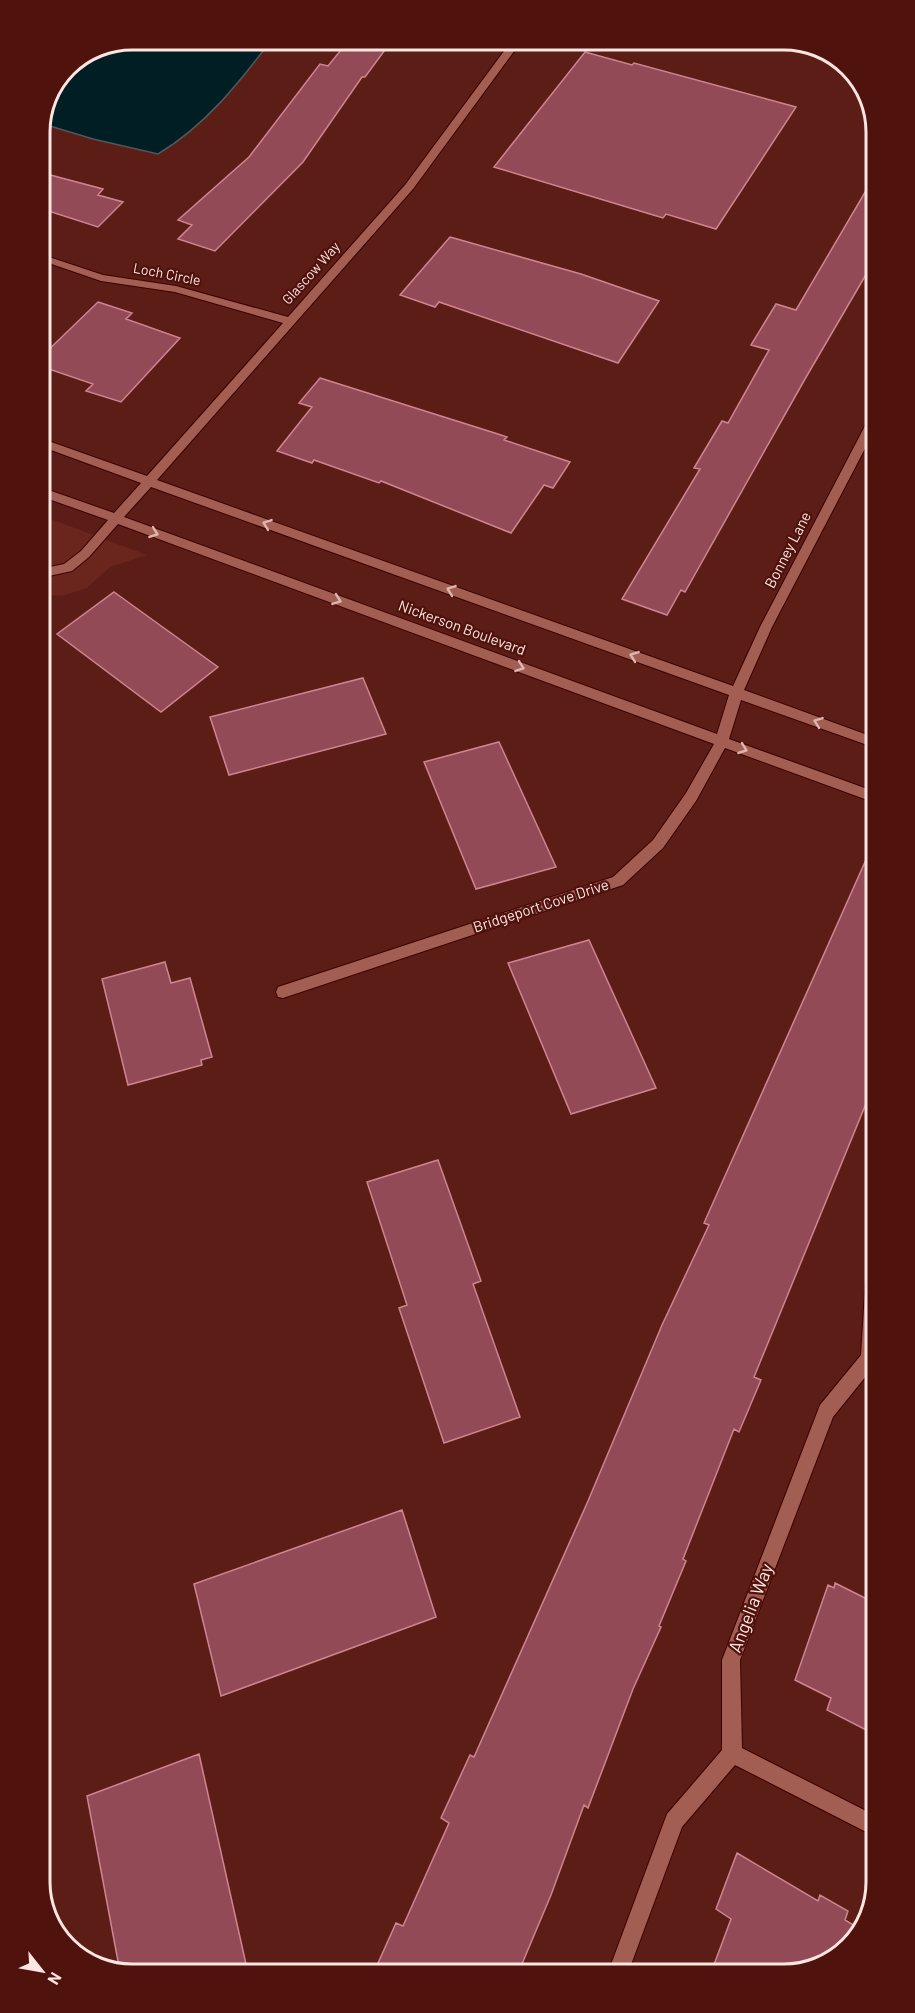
<svg xmlns="http://www.w3.org/2000/svg" width="915" height="2013" font-family="Barlow,sans-serif">
<style>
.built{fill:#6a251d}
.water{fill:#001e23;stroke:#4c5a5c;stroke-width:1.5}
.building{fill:#924a57;stroke:#cf8590;stroke-width:1.5}
.lines{fill:none;stroke-linecap:round;stroke-linejoin:round}
.minor-casing{stroke:#3d0100;stroke-width:2}
.minor{fill:#a35e53;fill-rule:evenodd}
.oneway{stroke:#deb6af}
.labels{text-anchor:middle;stroke-width:4.5;stroke-linejoin:round;paint-order:stroke}
.far-street-label{font-size:14px;fill:#fde5e0;stroke:#4f120c}
.street-label{font-size:15px;fill:#fde5e0;stroke:#4f120c}
.near-street-label{font-size:18px;fill:#fde5e0;stroke:#4f120c}
.rim{fill:none;stroke:#fde5e0;stroke-width:3}
</style>
<rect width="100%" height="100%" fill="#5b1d16"/>
<path class="built" d="M40,515L147,555L110,567L87,588L62,596L40,594Z"/>
<path class="water" d="M131,39H272C240,82 205,126 158,154L93,139L40,123L66,66Z"/>
<path class="building" d="M350,39H393L365,77H362L303,162L215,251L178,239L192,225L178,220L249,157L320,64L328,66Z
M585,52L632,65L634,63L796,107L716,229L666,214L663,218L650,214L494,167Z
M39,172L103,189L98,195L123,202L98,227L39,208Z
M871,182V266L805,379L685,592L681,590L667,615L622,599L700,469L694,468L722,421L728,423L769,350L751,345L776,304L796,310Z
M450,237L581,274L659,301L618,363L439,302L435,307L400,295Z
M98,302L132,313L126,319L180,338L121,402L86,391L93,384L40,366V358Z
M320,378L498,434L507,437L504,440L570,462L553,488L544,485L511,533L381,481L379,483L314,460L312,463L277,451L312,407L299,403Z
M114,592L218,667L161,712L57,634Z
M363,678L386,734L229,775L210,717Z
M499,742L556,867L476,889L424,762Z
M873,844L874,1084L754,1377L761,1380L739,1432L734,1429L683,1559L686,1561L659,1626L661,1627L633,1689L588,1808L584,1805L551,1895L519,1971L374,1972L396,1923L403,1926L449,1823L441,1818L470,1755L474,1757L588,1501L662,1325L709,1225L704,1223Z
M589,940L656,1088L571,1114L508,963Z
M165,962L171,983L190,978L212,1057L201,1060L202,1065L128,1085L102,979Z
M438,1160L481,1281L473,1284L520,1417L444,1443L399,1308L407,1305L367,1182Z
M402,1510L436,1617L221,1696L194,1584Z
M835,1583L875,1603L876,1735L827,1710L831,1698L795,1680L828,1585L834,1588Z
M199,1754L248,1973L125,1974L120,1972L87,1796Z
M737,1853L818,1901L820,1895L848,1911L845,1920L860,1929L857,1938L814,1969L712,1970L731,1919L716,1909Z"/>
<g class="lines">
<defs>
<path id="minor" d="M513,39H523L413,189L157,480L733,686L760,627L866,424L872,420V435L772,627L744,690L873,737V747L741,700L729,739L873,791V802L725,748L696,801L663,848L623,885L283,998L278,997L276,992L278,987L613,877L653,840L686,793L714,744L118,524L89,557L72,571L40,578V569L64,564L81,551L108,520L40,496V487L114,513L141,483L40,446V438L147,476L283,323L175,292L101,281L40,260V254L103,275L176,286L288,317L405,185ZM151,487L729,695L717,734L124,517Z
M874,1269L875,1365L833,1417L740,1660L742,1748L876,1816V1837L735,1765L682,1827L629,1970H609L667,1814L722,1750V1660L820,1405L861,1355L866,1277L868,1271Z"/>
</defs>
<use href="#minor" class="minor-casing"/>
<use href="#minor" class="minor"/>
</g>
<defs><path id="oneway-chevron" d="M-2-3.5L2.5 0L-2 3.5" fill="none" stroke-width="1.6" stroke-linecap="round" stroke-linejoin="round" transform="scale(1.5)"/></defs>
<g class="oneway">
<use href="#oneway-chevron" transform="translate(267 524) rotate(-160)"/>
<use href="#oneway-chevron" transform="translate(154 533) rotate(20)"/>
<use href="#oneway-chevron" transform="translate(451 590) rotate(-160)"/>
<use href="#oneway-chevron" transform="translate(337 600) rotate(20)"/>
<use href="#oneway-chevron" transform="translate(634 656) rotate(-160)"/>
<use href="#oneway-chevron" transform="translate(520 667) rotate(20)"/>
<use href="#oneway-chevron" transform="translate(818 722) rotate(-160)"/>
<use href="#oneway-chevron" transform="translate(743 749) rotate(20)"/>
</g>
<g class="labels">
<g class="far-street-label">
<text transform="translate(311 273) rotate(-48)" y="5">Glascow Way</text>
<text transform="translate(167 274) rotate(11)" y="5">Loch Circle</text>
</g>
<g class="street-label">
<text transform="translate(788 550) rotate(-63)" y="5">Bonney Lane</text>
<text transform="translate(462 628) rotate(20)" y="5">Nickerson Boulevard</text>
<text transform="translate(541 906) rotate(-18)" y="5">Bridgeport Cove Drive</text>
</g>
<g class="near-street-label">
<text transform="translate(751 1608) rotate(-69)" y="6">Angelia Way</text>
</g>
</g>
<path d="M0 0H915V2013H0ZM132 50H784A82 82 0 0 1 866 132V1882A82 82 0 0 1 784 1964H132A82 82 0 0 1 50 1882V132A82 82 0 0 1 132 50Z" fill="#4f120c" fill-rule="evenodd"/>
<path class="rim" d="M132 50H784A82 82 0 0 1 866 132V1882A82 82 0 0 1 784 1964H132A82 82 0 0 1 50 1882V132A82 82 0 0 1 132 50Z"/>
<g transform="translate(42 1971) rotate(121)" stroke="#4f120c" stroke-width="4.5" paint-order="stroke">
<path d="M0-4.5L10 22L0 15L-10 22Z" fill="#fde5e0"/>
<text y="-9" font-size="16" font-weight="bold" text-anchor="middle" fill="#fde5e0">N</text>
</g>
</svg>
